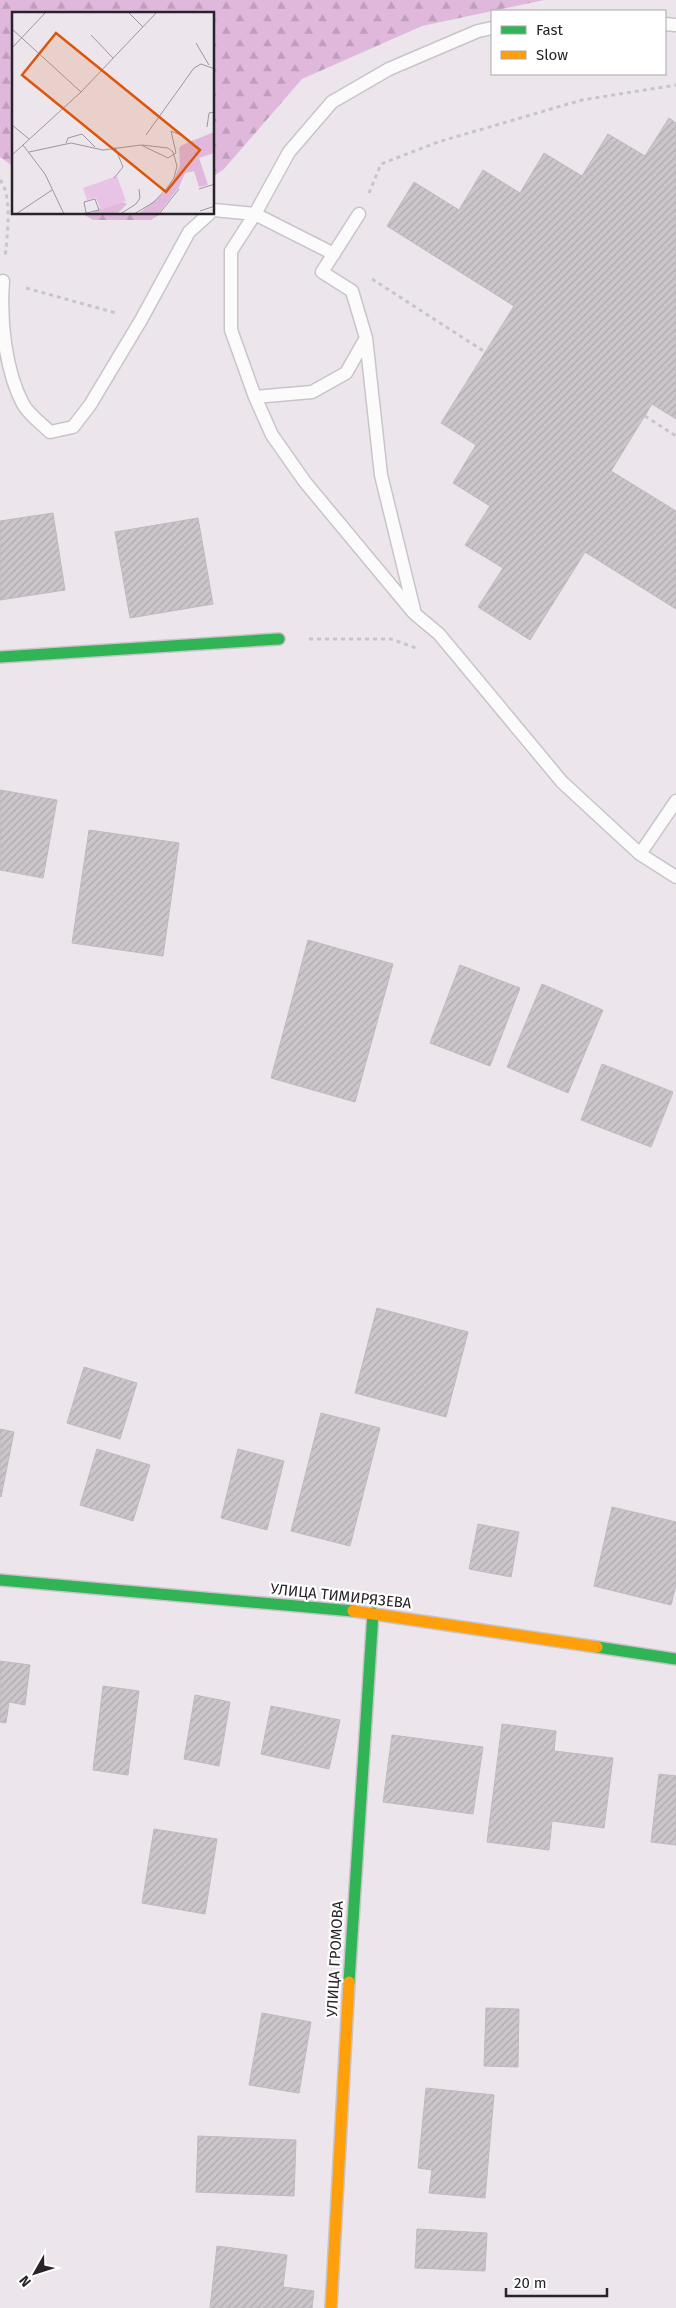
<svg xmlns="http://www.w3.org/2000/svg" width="676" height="2308" font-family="'Fira Sans',sans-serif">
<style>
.forest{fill:url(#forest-firs)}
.building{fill:url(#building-hatch);stroke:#bfbabf}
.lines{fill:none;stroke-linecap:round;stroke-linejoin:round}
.lane-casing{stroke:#c9c4c9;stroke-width:15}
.fast-casing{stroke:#c9c4c9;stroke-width:14}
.slow-casing{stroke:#c9c4c9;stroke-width:14}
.path{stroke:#c8c5c8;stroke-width:3;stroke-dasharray:4 4;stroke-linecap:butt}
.lane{stroke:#fcfbfc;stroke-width:12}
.fast{stroke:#30b455;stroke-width:11}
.slow{stroke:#ff9f0a;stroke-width:11}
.labels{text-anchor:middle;stroke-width:4.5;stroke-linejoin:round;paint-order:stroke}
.street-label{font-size:15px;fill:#282328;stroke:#fff}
.inset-road{fill:none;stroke:#9e989e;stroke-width:1}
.view{fill:#de560d;fill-opacity:0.15;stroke:#de560d;stroke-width:2.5}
.inset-edge{fill:none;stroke:#282328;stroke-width:2.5}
</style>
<defs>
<pattern id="forest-firs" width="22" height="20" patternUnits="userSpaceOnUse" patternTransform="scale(1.25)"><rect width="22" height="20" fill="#dfb8dc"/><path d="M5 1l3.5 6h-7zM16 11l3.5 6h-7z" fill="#bf9ebd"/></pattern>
<pattern id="building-hatch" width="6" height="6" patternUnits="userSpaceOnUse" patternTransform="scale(1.25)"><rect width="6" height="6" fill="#ccc6cb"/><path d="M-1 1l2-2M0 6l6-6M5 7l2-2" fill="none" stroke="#afaaae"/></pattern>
</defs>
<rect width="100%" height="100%" fill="#ece6ec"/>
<path class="forest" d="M0,0H544L422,26L302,79L224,169L214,176V14H14V167L0,157Z
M83,214H160L151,220H93Z"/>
<path class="building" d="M669,118L676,123V419L652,404L611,471L676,511V609L585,552L530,640L478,607L503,568L465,545L490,506L453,483L476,445L441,423L514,306L387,226L414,182L459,210L483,170L520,193L544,153L582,176L608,134L645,156Z
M53,513L65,590L0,600V521Z
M198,518L213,604L130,618L115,532Z
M0,790L57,800L43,878L0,870Z
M89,830L179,843L163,956L72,943Z
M308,940L393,964L355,1102L271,1078Z
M460,965L520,988L490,1066L430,1043Z
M542,984L603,1010L568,1093L507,1067Z
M602,1064L673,1092L651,1147L581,1120Z
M377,1308L468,1332L446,1417L355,1393Z
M84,1367L137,1383L120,1439L67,1423Z
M321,1413L380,1428L350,1546L291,1531Z
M0,1429L14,1432L1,1497L0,1496Z
M97,1449L150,1465L133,1521L80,1505Z
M238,1449L284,1461L267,1530L221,1518Z
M612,1507L676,1522V1585L671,1605L594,1586Z
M478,1524L519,1532L511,1577L469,1569Z
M0,1661L30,1665L25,1705L9,1702L6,1723L0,1722Z
M103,1686L139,1691L128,1775L93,1770Z
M195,1695L230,1702L219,1766L184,1759Z
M271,1706L340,1720L329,1769L261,1754Z
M502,1724L556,1731L554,1751L613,1758L604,1828L552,1821L549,1850L487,1842Z
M392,1735L483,1747L473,1814L383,1802Z
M659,1774L676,1776V1845L651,1842Z
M154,1829L217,1839L205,1914L142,1903Z
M486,2008L519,2009L518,2067L484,2066Z
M262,2013L311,2022L299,2093L249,2085Z
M426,2088L494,2095L485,2198L429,2193L432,2170L418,2168Z
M198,2136L296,2140L294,2196L196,2192Z
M417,2229L487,2233L485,2271L415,2268Z
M217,2246L287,2255L283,2287L314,2291L312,2308H210Z"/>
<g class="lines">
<defs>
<path id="lane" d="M665,24L676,25
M214,210L255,214L334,254
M359,214L322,272L352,291L366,338L381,475L415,614L439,634L562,782L640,854L676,877
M3,281C0,319 5,370 23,404C29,415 42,424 50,432L73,427L90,405L141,320L189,232L209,214
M255,397L312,392L346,373L366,338
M413,612L305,482L272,435L255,397L231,330V251L255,214L289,152L332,102L389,69L478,31L492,28
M640,854L676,801"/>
<path id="fast" d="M0,657L279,639
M0,1580L353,1611
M597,1647L676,1659
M349,1982L373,1613"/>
<path id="slow" d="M353,1611L597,1647
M331,2308L349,1982"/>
</defs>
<use href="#lane" class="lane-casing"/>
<use href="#fast" class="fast-casing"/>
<use href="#slow" class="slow-casing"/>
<path class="path" d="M0,180C13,195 7,238 5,258
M369,193L381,164L438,142L582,100L676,85
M372,279L485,352
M26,288L116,313
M645,416L676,436
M309,639H391L416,648"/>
<use href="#lane" class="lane"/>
<use href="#fast" class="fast"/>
<use href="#slow" class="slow"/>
</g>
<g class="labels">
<g class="street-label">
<text transform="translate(341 1596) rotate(6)" y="5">УЛИЦА ТИМИРЯЗЕВА</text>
<text transform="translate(335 1959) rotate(-87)" y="5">УЛИЦА ГРОМОВА</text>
</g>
</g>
<g transform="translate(12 12)">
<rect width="202" height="202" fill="#ece6ec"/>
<path d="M202,120V141L187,146L196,173L187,175L182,159L173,161L167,175L146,202H126L159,175L168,153L167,136L170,133ZM110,190L115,192L105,202H79L89,196Z" fill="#dfb8dc"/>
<path d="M105,164L114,189L89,198L84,186L75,188L71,176Z" fill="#e8c3e5"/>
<path class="inset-road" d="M116,0L131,15M0,17L69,80M79,23L101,46M184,31L197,53M0,36L34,0M0,113L17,127M195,115L197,101L203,100M134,123L182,56L189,52L203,57M54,131L56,126L70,122L83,135M11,133L33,162L52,202M17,140L59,131L91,138L129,133L156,146L164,141L159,119L171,124M0,143L69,80L145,0M102,166L111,155L103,135M187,177L203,172M188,199L203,194M4,202L40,178M70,202L87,198L83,187L72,190L74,201M108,202L124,192L128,186L127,177M122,202L142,190L155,176L162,166L165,154L161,140L156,136L130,133M147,202L167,177"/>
<path class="view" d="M44,21L188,138L154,180L10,63Z"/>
<rect width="202" height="202" class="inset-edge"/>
</g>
<rect x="491" y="10" width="175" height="65" fill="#ffffff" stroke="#a9a7a9"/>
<rect x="501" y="26" width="25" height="8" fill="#30b455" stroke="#a9a7a9"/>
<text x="536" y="35" font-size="15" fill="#282328">Fast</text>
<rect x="501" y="51" width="25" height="8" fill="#ff9f0a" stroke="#a9a7a9"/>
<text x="536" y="60" font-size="15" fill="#282328">Slow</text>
<g transform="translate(35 2273) rotate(231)" stroke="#ffffff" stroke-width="4" paint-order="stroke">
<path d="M0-4L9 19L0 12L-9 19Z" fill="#282328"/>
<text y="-8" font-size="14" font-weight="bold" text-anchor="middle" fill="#282328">N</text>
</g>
<path d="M506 2288v8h101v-8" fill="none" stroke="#282328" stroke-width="2.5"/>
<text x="514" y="2288" font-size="15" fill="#282328" stroke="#ffffff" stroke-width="4" paint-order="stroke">20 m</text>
</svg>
